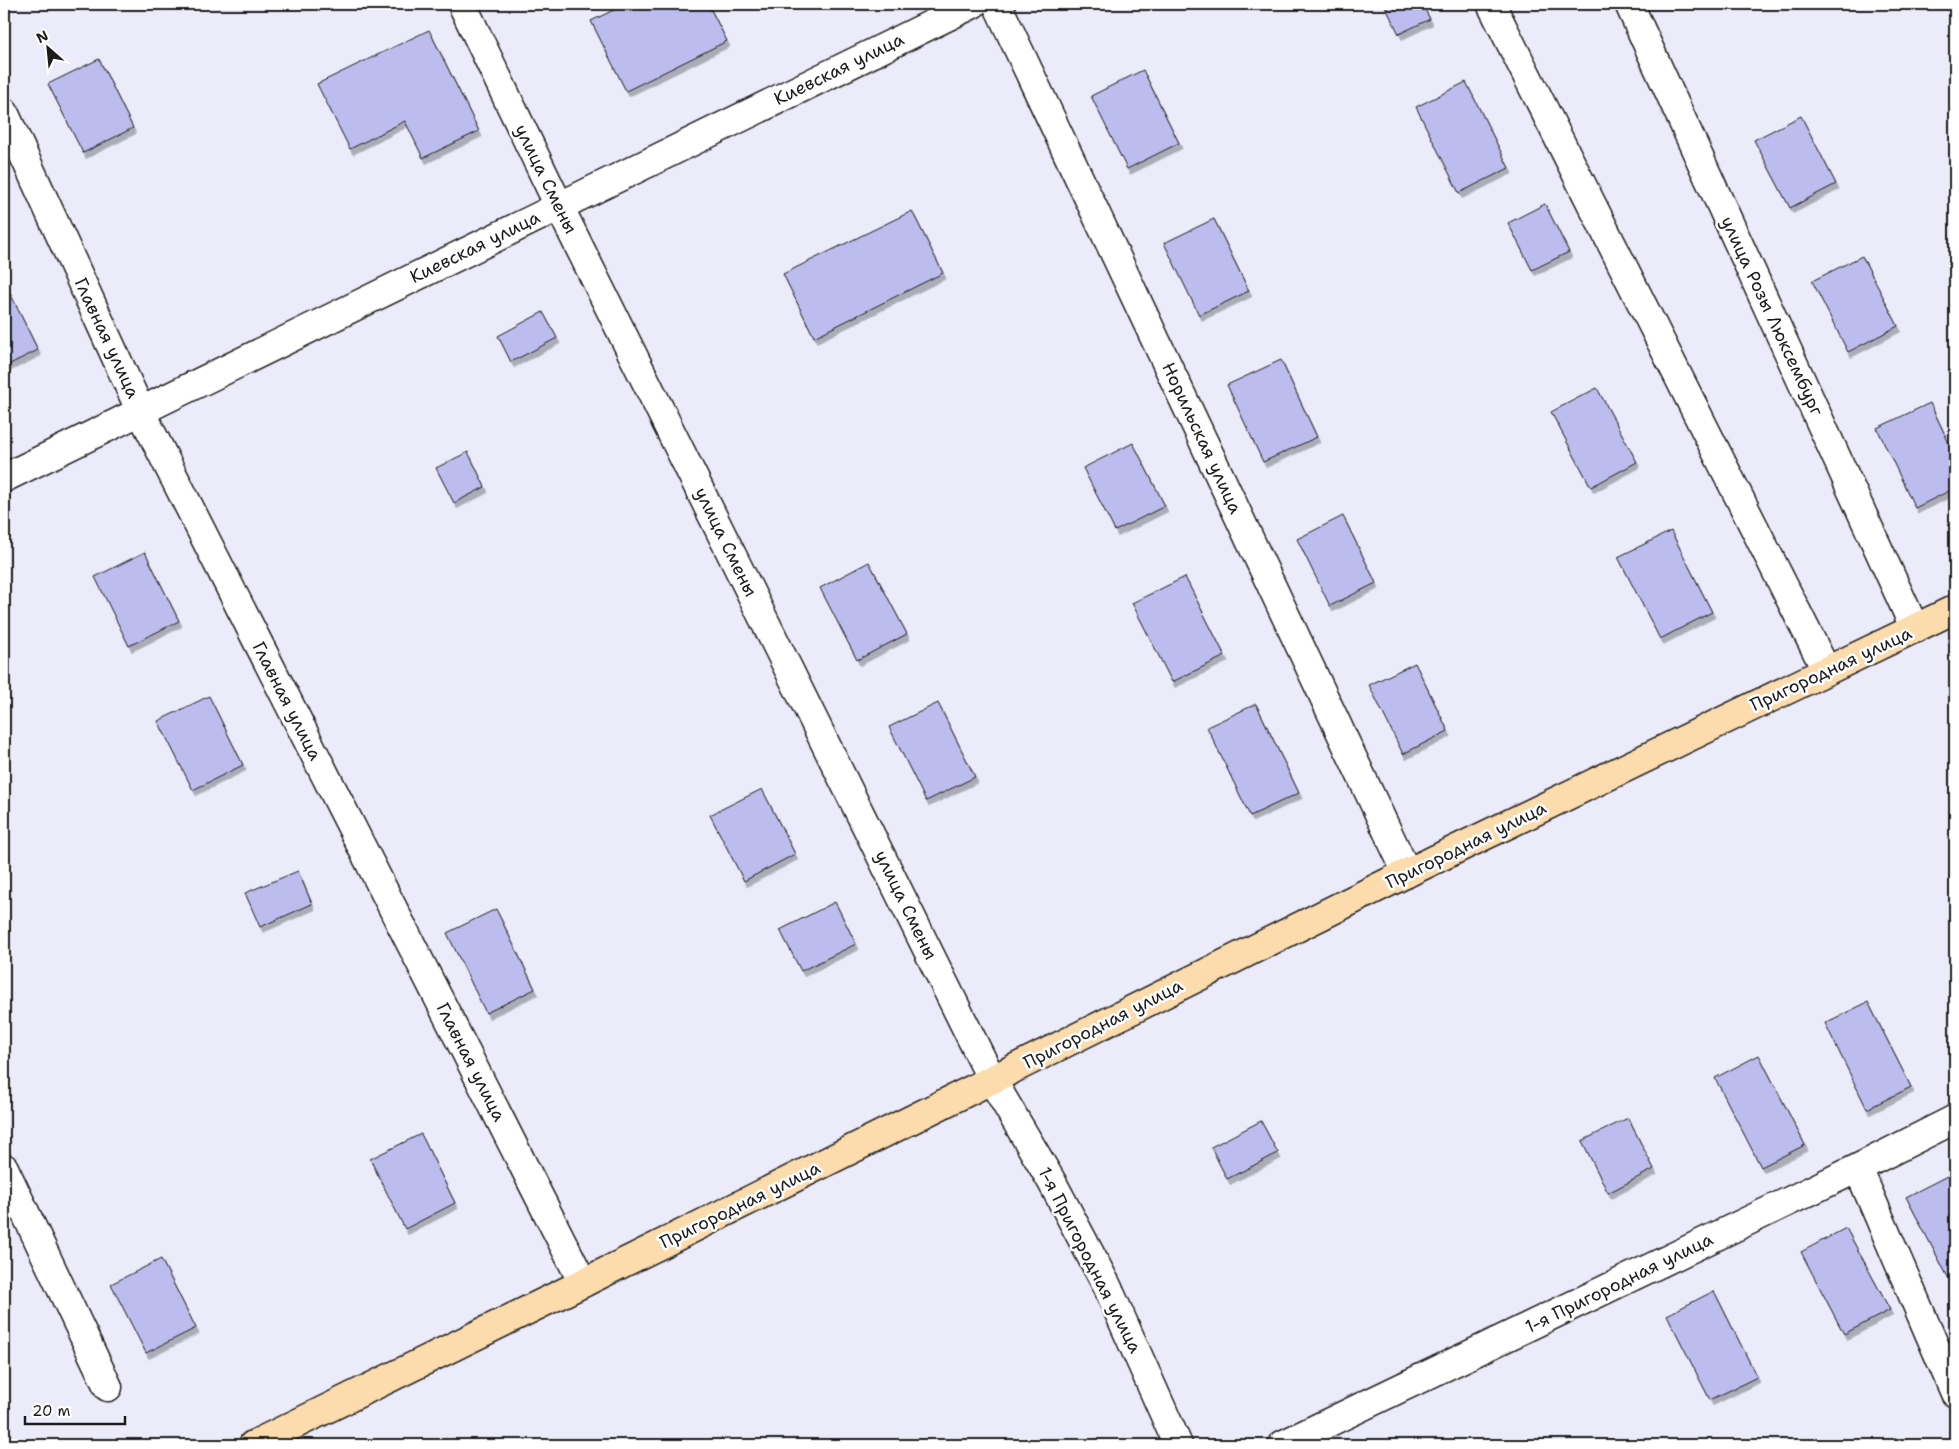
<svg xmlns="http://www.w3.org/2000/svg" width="1959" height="1449" font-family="'Shantell Sans',sans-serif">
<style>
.building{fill:#bdbcee;stroke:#1c1c1c;filter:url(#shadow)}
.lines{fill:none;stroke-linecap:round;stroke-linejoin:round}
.minor-casing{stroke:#1c1c1c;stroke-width:31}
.highway-casing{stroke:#1c1c1c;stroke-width:31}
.minor{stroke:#fff;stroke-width:28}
.highway{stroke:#fcdcac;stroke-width:28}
.labels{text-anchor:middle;stroke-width:5;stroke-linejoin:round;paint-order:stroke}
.street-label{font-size:18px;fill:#1c1c1c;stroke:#fff}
</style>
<defs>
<filter id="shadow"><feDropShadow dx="3" dy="5.5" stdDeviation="0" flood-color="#0004"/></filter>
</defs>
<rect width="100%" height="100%" fill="#ebebfa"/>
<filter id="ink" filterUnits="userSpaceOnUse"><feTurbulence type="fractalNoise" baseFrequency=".02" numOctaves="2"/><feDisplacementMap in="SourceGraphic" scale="10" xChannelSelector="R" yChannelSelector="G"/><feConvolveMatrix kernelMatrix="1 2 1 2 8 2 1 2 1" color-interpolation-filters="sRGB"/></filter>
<g filter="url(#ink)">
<path class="building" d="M626,4H708L727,41L626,91L591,21Z
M1384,4H1422L1430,19L1399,34Z
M429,30L479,131L423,158L405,121L350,149L317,84Z
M99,59L133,128L83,153L48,84Z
M1143,70L1179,143L1127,169L1091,96Z
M1466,82L1509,168L1459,193L1416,107Z
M1801,116L1836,184L1790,208L1754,140Z
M1545,204L1569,252L1532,270L1508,223Z
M912,211L943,273L814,337L783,274Z
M1214,219L1249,291L1199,315L1164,243Z
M1862,256L1898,326L1848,352L1812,281Z
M4,281L38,350L4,367Z
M543,312L557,338L511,362L498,336Z
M1281,360L1317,437L1263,462L1227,385Z
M1597,388L1637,462L1591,487L1551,412Z
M1930,403L1955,456V488L1915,508L1877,428Z
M1133,443L1165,506L1115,531L1083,468Z
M468,452L485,487L454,503L436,468Z
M1343,516L1376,583L1330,606L1297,539Z
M1671,531L1712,612L1660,639L1618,557Z
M145,552L179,621L129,646L95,577Z
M869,562L907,634L857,660L820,588Z
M1185,577L1225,656L1172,682L1132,603Z
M1415,663L1448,731L1403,754L1369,685Z
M209,696L243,765L193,790L158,721Z
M938,703L975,777L926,801L889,727Z
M1256,704L1299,793L1250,816L1207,727Z
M762,789L795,854L744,881L710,815Z
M298,871L312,904L260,927L245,893Z
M835,902L856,944L801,971L780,930Z
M496,909L535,989L486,1013L447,933Z
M1868,1002L1911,1087L1867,1109L1825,1023Z
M1759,1055L1805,1145L1761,1167L1715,1078Z
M1628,1118L1654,1169L1608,1193L1582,1141Z
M1261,1121L1278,1153L1227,1179L1211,1147Z
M421,1134L455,1203L405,1229L370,1159Z
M1953,1173L1955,1177V1278L1950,1281L1906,1197Z
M1846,1228L1890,1310L1844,1334L1801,1252Z
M161,1259L196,1328L146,1353L111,1284Z
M1714,1291L1757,1377L1710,1400L1667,1315Z"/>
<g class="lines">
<defs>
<path id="minor" d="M462,4L559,206L992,1080L1052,1182L1107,1286L1178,1445
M997,4L1407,873
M1491,4L1826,670
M1629,4L1915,629
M4,112L140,410L583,1283
M4,478L973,4
M4,1168L108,1387
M1858,1168L1955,1393
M1282,1445L1858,1168L1955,1119"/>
<path id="highway" d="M253,1445L583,1283L1407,873L1955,609"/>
</defs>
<use href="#minor" class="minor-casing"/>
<use href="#highway" class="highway-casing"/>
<use href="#minor" class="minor"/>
<use href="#highway" class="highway"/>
</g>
</g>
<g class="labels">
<g class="street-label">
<text transform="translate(839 69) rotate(-26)" y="6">Киевская улица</text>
<text transform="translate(546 179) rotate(64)" y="6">улица Смены</text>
<text transform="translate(475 247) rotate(-26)" y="6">Киевская улица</text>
<text transform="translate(1772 316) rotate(65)" y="6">улица Розы Люксембург</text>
<text transform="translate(107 338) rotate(65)" y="6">Главная улица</text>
<text transform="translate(1202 438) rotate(65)" y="6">Норильская улица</text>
<text transform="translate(726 542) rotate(64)" y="6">улица Смены</text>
<text transform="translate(1831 669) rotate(-25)" y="6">Пригородная улица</text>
<text transform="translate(287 701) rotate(63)" y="6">Главная улица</text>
<text transform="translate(1466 845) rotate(-26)" y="6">Пригородная улица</text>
<text transform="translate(906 905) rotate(64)" y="6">улица Смены</text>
<text transform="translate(1103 1024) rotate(-27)" y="6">Пригородная улица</text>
<text transform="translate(471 1062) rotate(63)" y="6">Главная улица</text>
<text transform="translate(740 1205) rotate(-26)" y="6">Пригородная улица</text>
<text transform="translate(1090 1260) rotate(63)" y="6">1-я Пригородная улица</text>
<text transform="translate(1619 1283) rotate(-26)" y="6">1-я Пригородная улица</text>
</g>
</g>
<rect width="1959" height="1449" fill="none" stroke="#fff" stroke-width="20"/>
<rect x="10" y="10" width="1939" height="1429" fill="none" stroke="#1c1c1c" stroke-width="2" filter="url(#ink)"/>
<g transform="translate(48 48) rotate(333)" stroke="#ffffff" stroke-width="4" paint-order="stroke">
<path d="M0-4L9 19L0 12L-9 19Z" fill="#1c1c1c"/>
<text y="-8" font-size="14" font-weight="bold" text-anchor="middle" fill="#1c1c1c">N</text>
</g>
<path d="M25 1416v8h100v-8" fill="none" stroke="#1c1c1c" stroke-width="2.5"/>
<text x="32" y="1416" font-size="15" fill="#1c1c1c" stroke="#ffffff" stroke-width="4" paint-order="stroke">20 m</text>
</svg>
